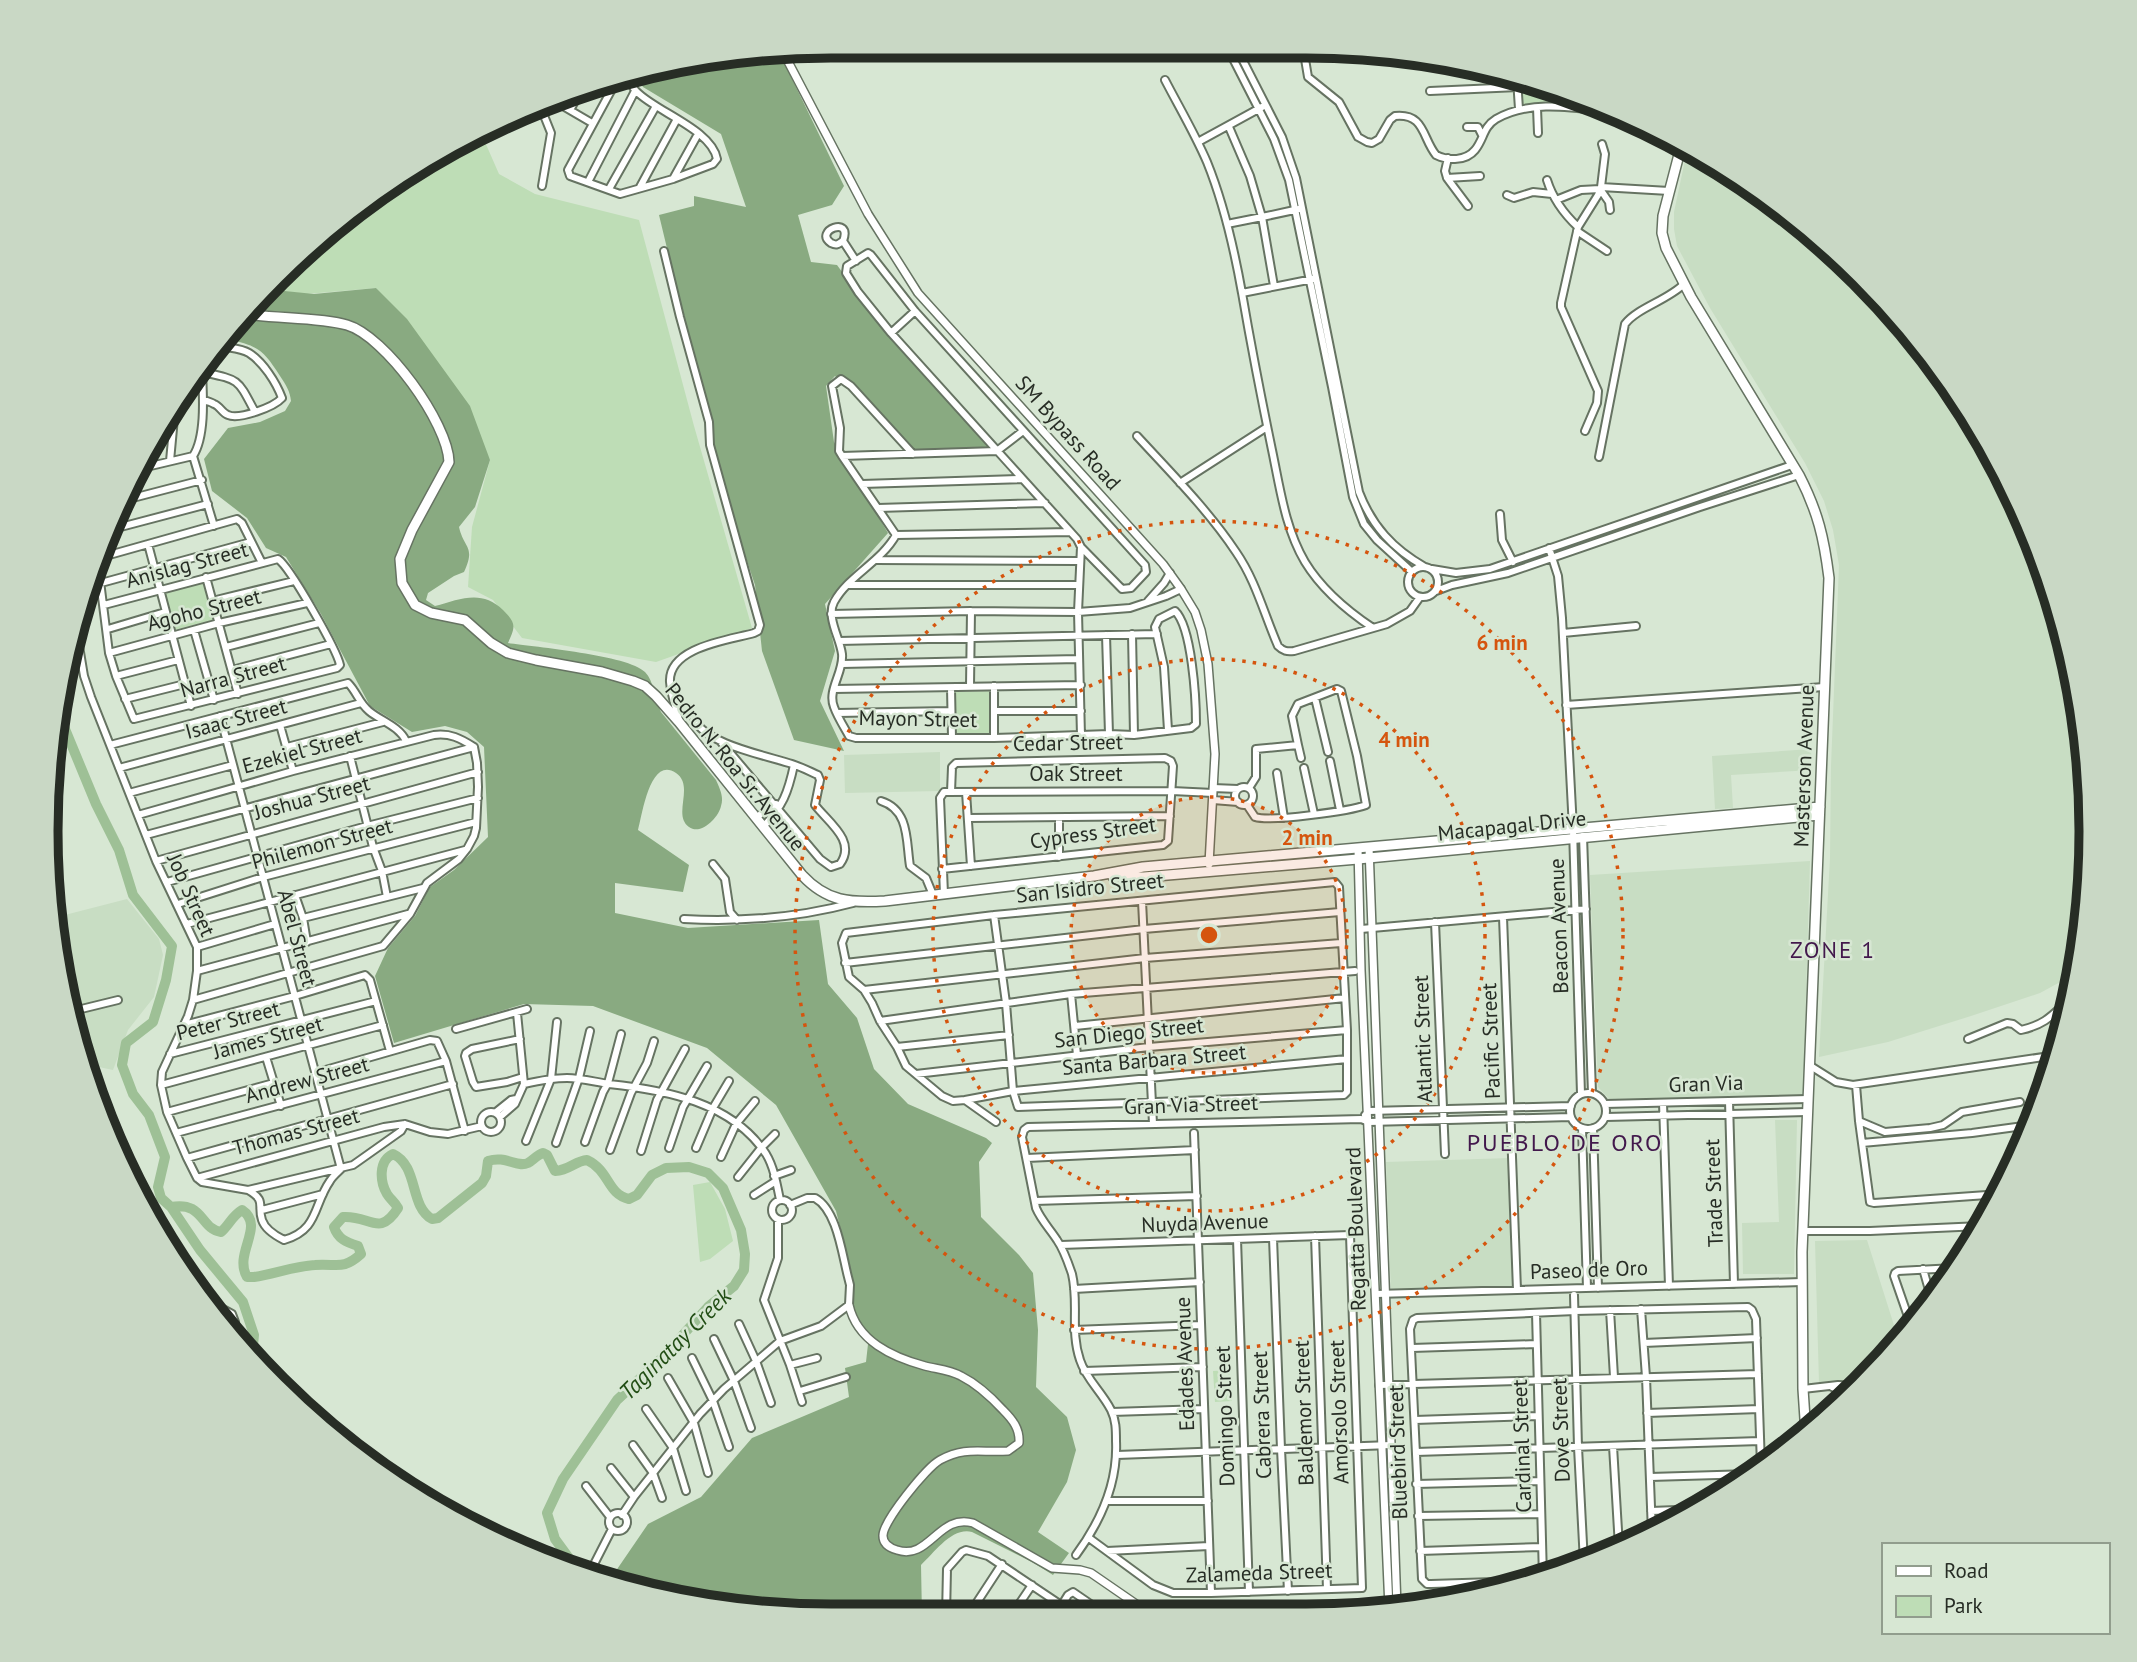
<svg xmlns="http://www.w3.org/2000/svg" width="2137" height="1662" font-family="'PT Sans',sans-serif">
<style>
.built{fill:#c8ddc3}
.green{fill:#beddb6}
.forest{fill:#89aa81}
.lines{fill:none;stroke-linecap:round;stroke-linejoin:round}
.river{stroke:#9ec096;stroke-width:10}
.minor-casing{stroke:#667362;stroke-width:10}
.tertiary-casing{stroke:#667362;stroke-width:10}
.primary-casing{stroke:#667362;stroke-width:12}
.minor{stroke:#fff;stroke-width:6}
.tertiary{stroke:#fff;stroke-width:7}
.primary{stroke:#fff;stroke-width:9}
.ring{fill:none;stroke:#d5550e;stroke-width:3.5;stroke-dasharray:3.5 7}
.labels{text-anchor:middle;stroke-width:5;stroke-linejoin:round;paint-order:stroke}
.street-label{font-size:21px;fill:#272d25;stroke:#d7e7d3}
.neighbourhood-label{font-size:23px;letter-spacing:2px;fill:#42184c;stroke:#d7e7d3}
.water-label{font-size:23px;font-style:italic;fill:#224e15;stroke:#d7e7d3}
.quarter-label{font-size:24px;letter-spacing:2px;fill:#42184c;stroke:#d7e7d3}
.rim{fill:none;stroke:#272d25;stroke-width:9}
.centre{fill:#d5550e;stroke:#d7e7d3;stroke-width:3.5}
.ring-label{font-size:21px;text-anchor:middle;font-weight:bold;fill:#d5550e;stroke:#d7e7d3;stroke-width:5;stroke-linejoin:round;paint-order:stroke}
</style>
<rect width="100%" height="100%" fill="#d7e7d3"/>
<path class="built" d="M1688,146L1699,151L1824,240L1897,313L1986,438L2050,578L2085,728L2090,882L2075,974L2040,993L1971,1016L1888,1042L1819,1057L1830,858L1831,766L1839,565L1833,530L1824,501L1805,463L1710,308L1677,246L1674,229V212Z
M1811,749L1812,770L1731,775L1733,808L1715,809L1712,756Z
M940,752V791L845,793L844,755Z
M1810,861L1803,1096L1609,1099L1598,1087L1590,875Z
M127,899L159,939L163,955L154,997L128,1030L113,1070L85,1064L76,1043L71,1028L57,917Z
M1775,1120H1797L1794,1274H1743L1742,1223L1779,1222Z
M1510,1158L1514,1287L1391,1292L1386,1162Z
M1867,1240L1899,1341L1862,1381L1819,1383L1815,1241Z"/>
<path class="green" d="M1518,79L1559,87L1604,108L1535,104L1520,106Z
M481,133L499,174L535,194L639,220L694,426L752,628L656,662L522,638L493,600L468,587L472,527L490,460L376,288L307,294L265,289L275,276L438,151Z
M203,583L213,620L174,630L164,593Z
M990,691L991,733L954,734L953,692Z
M710,1182L725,1209L733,1241L710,1259L700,1262L693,1185Z
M1229,1370L1232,1401L1215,1402L1213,1371Z"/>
<path class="forest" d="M779,52L844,186L832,205L798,215L811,262L837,265L893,342L992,447L910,451L835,376L826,386L834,442L888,533L825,604L835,651L820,701L844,751L794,740L762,651L755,585L716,468L710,427L659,215L694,206V196L746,207L721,134L643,87L633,72Z
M376,288L407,319L470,406L490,460L475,507L459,527C464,549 476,546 464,572L454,576L428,593L426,600L435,606C460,599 482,589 503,610C517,624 515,627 508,643C535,647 628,655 645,672C654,681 655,700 661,712L716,780C720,789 724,797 721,806C719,817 701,836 689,827C672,815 695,786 676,773C650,755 642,816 638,830L689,865L683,892L615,883V913L688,928L819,920L828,984L857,1018L874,1069L908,1104L986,1138L992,1143L979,1162L981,1217L1019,1255L1033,1273L1038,1330L1036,1387L1067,1417L1076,1450L1067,1482L1038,1532L1069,1553L1053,1575L1032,1562L972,1532C952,1527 935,1552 921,1565L922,1616H831L678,1601L609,1581L648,1524L701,1497L752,1438L849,1397L845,1368L866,1362L869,1335L858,1325L854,1314L852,1275L836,1211L776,1105L707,1048L593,1006L524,1004L394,1043L375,976L388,948L415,916L430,887L454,870L488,837L484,747L467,732L445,726L412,732L370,706L321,614L286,557L266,548L247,518L212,491L204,459L228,428L260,422L285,411L291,401C290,391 286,385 280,376C263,349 258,346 227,339L265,289L314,294Z"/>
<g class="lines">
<path class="river" d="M60,717L96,804L119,850L133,895L172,946L166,980L153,1022L126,1043L122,1065L133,1094L149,1115L165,1157L158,1187L161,1198L171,1207L200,1250L243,1302L254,1335L252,1355
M171,1207C204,1201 200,1229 221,1232C229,1225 232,1216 242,1210C266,1226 233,1253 247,1277H254C274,1274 295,1266 315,1265C337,1263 342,1271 361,1254L358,1246C346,1242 338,1239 334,1227L343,1217C370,1215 379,1238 398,1208C395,1202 390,1199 387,1194C380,1182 378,1161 393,1154C419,1166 409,1206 432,1219L438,1218L482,1183L486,1176L488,1161C506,1155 516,1168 528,1163C533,1160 537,1155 543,1153L547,1155L555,1171C570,1170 575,1161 587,1160C610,1171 607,1194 629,1199L637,1195L652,1175L666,1168L689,1167L708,1173L723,1188L741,1230L745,1254L744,1270L734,1286L708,1307L662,1358L617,1400L563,1479L547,1513L555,1539L574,1565L595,1576"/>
<defs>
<path id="minor" d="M1227,47L1274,139L1289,180L1332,387L1353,497L1364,524L1377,540L1412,572
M1236,47L1282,137L1296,178L1359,492C1372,526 1393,549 1425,567
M1303,47L1308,77L1339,102L1358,137L1367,142L1372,143L1379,139L1390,120L1395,116C1425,113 1422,138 1436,155C1448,161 1466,161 1475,150C1484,139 1483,127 1496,119C1530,99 1576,108 1613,112
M619,76L568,170L570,176L620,194L673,179L713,164L717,159C712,130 657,112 637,92C632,88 629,79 626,73
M1517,79L1519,109
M1165,80C1179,107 1195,134 1207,162C1224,204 1234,248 1242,293
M1430,91L1518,87
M556,102L592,123
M541,108L551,133L542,186
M1537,108L1538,133
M570,110L580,92
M1229,127L1250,176L1262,217L1299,209
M1467,127H1478L1482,135
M1198,142L1262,107
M1448,158L1445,171L1447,178L1480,176
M1447,178L1468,206
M673,179L698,134
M1547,180C1553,199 1564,214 1578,227
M588,182L635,91
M640,187L677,119
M1601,187L1669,191
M609,189L656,106
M1507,195L1514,198L1533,192L1552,194
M1556,200L1581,190L1600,189L1609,202L1610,210
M1227,224L1262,217L1274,286
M1577,231L1607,251
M843,241C838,244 837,246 831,243C813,231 853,215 843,241L856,261
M664,251L680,317L709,422L710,445L760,625L758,631L754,633C729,640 668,647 670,682C671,695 676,708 679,720
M1313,279L1242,293C1251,345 1261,397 1272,450C1280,488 1285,528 1305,562C1322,590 1346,610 1373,628
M891,333L915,311
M202,372C203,395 206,436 193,456L214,526
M202,372C240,380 237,378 255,412
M203,400C207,401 211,402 214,404C220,406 222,413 228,415C239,420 274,407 282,398C276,382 263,362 249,353C241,348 230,348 221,346
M1585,431L1597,403L1598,391L1561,307V303L1578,227L1598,195L1601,187L1605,154L1602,144
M1137,436C1171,473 1208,510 1236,552C1256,581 1264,614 1278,646C1283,651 1287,652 1294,651L1387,624L1410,611L1420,597
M913,454L851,386L841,379L832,386L840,428L839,451L842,456L997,451L1023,431
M842,456L896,535C881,562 848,576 834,602C826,617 840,638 842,654C844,672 827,690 834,707C837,716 844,727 849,736L856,738H994L1109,734L1134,735L1191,728L1196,724C1196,699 1192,627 1175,611L1159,619L1155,627L1164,667L1168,730
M1599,457L1625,324C1637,308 1668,300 1684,284
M170,461L175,407
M138,469L193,456
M1180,483L1267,427
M862,484L1022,479
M125,500L202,480
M878,508L1045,503
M1500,514L1502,540L1513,562
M113,529L208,504
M896,535L1070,532
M148,544L191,706
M1081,547L1122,589L1131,588L1146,572L1145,565L915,311L871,255L868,253L847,266L846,273L858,292L891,333L1077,539L1081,547L1078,612L1081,736
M1549,548L1558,576L1562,618L1573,829L1581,1094
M102,557L237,519L242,523L262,563
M877,560L1079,561
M98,565L109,653L116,676L134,719L337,668L340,665C337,650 290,567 278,559L104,605
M1408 582a15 15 0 1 1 30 0a15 15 0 1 1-30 0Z
M1432,569L1456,573L1490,569L1792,465
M206,577L238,694
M101,583L251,542
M847,585H1079
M1436,591L1452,585L1508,573L1700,507L1799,475
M212,601L294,581
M1148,601L1164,583L1170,573
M831,614L971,611L1078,612L1130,608L1166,596L1181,589
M75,622L84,676L91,697L156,861L197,947V971L193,1000L188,1016L162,1072L161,1085L167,1112L187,1158L197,1178L202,1182L248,1190C267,1201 257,1205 262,1220C265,1229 276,1236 284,1240C319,1230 313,1205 330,1181C333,1176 337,1173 341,1169
M108,629L165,612
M194,630L214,700
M1563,633L1636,626
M1132,634L1134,735
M1106,635L1109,734
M839,641L1157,634
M226,647L319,623
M109,653L219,623L307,603
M842,664L1079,659
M232,670L331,644
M116,676L178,660
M970,686L971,611
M951,688L952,738
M834,689L1081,685
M1315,698L1328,752
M125,699L185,684
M1566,705L1824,687
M994,711H1081
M837,713L951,711
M220,716L341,1169
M694,718C703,744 768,756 792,764C801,767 809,771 818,775L820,780L815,805C828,822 857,841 840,864L831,867L820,859L721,742
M280,725L293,771
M994,738V686
M110,745L348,683C357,692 359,703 369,711C381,721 399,726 406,741
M1298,745L1301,758
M287,747L383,722
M350,756L373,847L382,871L387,897
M1330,761L1340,810
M119,768L361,703
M1304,768L1314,814
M1277,773L1284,818
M1235 796a9 9 0 1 1 18 0a9 9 0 1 1-18 0Z
M1213,788L1238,789
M966,792L971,866
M129,793L233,765
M1213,800L1238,802
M881,801C910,810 906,842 910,866L926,878L933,895
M1247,805L1255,817C1271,822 1350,811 1366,805L1357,756L1341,691L1337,689L1298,704L1292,716L1298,745L1256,749V777L1249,788
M138,815L293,771L434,735C450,733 460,738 474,747
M756,818L773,804H776
M968,818L1170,816
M1059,818V857
M763,827C783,806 788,793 794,765
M146,835L474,747
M1583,836L1592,1093
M156,861L478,772
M713,864L725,879L730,912L737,920
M942,869L1163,845L1168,841L1173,766L1171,761L1165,758L956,763L952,767L951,792
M167,882L367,826L478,798
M944,894L940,798L944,792L1172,791L1213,793
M295,895L303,918L307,942
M1142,901L1153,1124
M178,904L263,877L476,822
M994,915L1006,1003L1013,1091L1018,1107L1344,1095L1347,1092V1030L1339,887L1335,882L994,915L846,933L842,943L849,977L864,990L872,1003L880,1021L897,1047L906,1066L942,1096L953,1101L965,1100L996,1122
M1503,917L1517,1290
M303,918L423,888
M684,919C741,922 797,918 853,903
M1435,922L1445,1154
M187,924L465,850
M1361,929L1586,909
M197,947L275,924
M845,963L1144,929L1340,912
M197,971L408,914
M864,990L1145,958L1341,943
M1071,994L1077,1055
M193,1000L383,946L410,914L427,883L459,859L467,849L474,836L476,828L478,787L477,763L474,747
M69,1012L118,1000
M880,1021L1071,994L1355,971
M184,1025L295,996L365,975L370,980L390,1051
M1075,1026L1345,998
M456,1029L527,1009
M520,1039L472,1049L466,1053L465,1056L473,1082L476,1087L507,1082L523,1077
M1968,1039L2007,1023L2013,1024L2021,1030C2047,1024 2053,1014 2071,998
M897,1047L1009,1035
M170,1054L376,1001
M266,1057L281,1106
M1809,1065L1836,1082L1853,1085L2057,1055
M315,1073L430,1040L437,1041L446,1061L465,1131
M916,1074L1149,1047L1347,1030
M524,1084C538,1081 552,1078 567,1078C581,1078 595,1082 609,1084C665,1090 732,1102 766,1154C774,1167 777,1185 780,1200
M161,1085L383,1025
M1856,1085L1859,1121L1870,1202L1874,1203L2001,1194
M1570 1111a18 18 0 1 1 36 0a18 18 0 1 1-36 0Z
M965,1100L1013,1091L1347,1059
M1729,1101L1734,1284
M1663,1103L1669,1286
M1605,1104L1808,1099
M481 1122a10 10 0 1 1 20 0a10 10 0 1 1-20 0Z
M167,1112L274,1083
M496,1112L511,1100L516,1099
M1365,1115L1369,1111L1571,1106
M500,1117L515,1104L524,1084L517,1013
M1606,1117L1807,1112
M1859,1121L1885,1132L1930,1128L1943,1125L1962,1112L2020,1102
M1582,1128L1587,1288
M1593,1128L1598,1288
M176,1133L446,1061
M1194,1133L1211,1593
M526,1141L551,1079L557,1022
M585,1142L603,1092L608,1083L621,1034
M556,1143L579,1078L590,1031
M1862,1143L1972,1133L2031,1125
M669,1148L683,1107L707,1066
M696,1148L713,1108L729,1081
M610,1150L631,1093L647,1063L654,1041
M641,1151L657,1100L685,1049
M721,1157L736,1124L755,1101
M187,1158L453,1084
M1027,1158L1195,1150
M774,1176L791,1170
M738,1177L761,1148L775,1134
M197,1178L384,1127L405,1124L430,1132L448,1134L482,1126
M248,1190L353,1165L401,1131L405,1124
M754,1195L776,1181
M772 1210a10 10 0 1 1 20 0a10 10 0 1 1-20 0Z
M1035,1201L1197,1196
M262,1210L323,1194
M778,1219V1258L764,1300L790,1365L802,1402
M150,1222H154
M1803,1231H1870L1981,1226
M1315,1236L1327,1589
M1273,1238L1281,1449L1288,1591
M1237,1239L1249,1592
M1061,1245L1350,1235L1362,1588L1211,1593H1173L1153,1585L1089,1538
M1923,1269L1933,1304
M1074,1289L1200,1282
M203,1292L221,1308L232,1314L235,1322V1334
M1376,1294L1802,1282
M1574,1295L1578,1447L1584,1563
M1641,1309L1646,1377L1652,1533
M1610,1310L1614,1377
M1536,1313L1543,1578
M739,1324L756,1361L771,1403
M1912,1328L1894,1276L1895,1273L1898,1271L1955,1268
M1074,1330L1201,1325
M714,1339L734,1381L751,1428
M1644,1343L1757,1338
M1412,1348L1536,1344
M692,1358L713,1401L729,1447
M790,1365L817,1358
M1084,1371L1203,1367
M668,1378L694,1423L708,1473
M1379,1385L1758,1374
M1832,1387L1839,1390L1855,1388
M1803,1389L1838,1385L1858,1386
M800,1391L846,1377
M646,1409L673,1448L686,1491
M1112,1412L1204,1409
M1647,1413L1759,1409
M1415,1420L1537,1416
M633,1445L653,1473L662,1498
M1613,1446L1619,1547
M1416,1452L1760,1441
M1117,1455L1391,1445
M611,1468L634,1497
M1650,1477L1751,1474
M1416,1484L1540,1481
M586,1486L610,1517
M1108,1501H1208
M1651,1511L1702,1509
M609 1522a9 9 0 1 1 18 0a9 9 0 1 1-18 0Z
M622,1515L634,1497L700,1414L724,1389L780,1341L821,1326L849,1305L850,1285L848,1277C842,1254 837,1210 815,1198H807L790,1205
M1418,1516L1541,1514
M1107,1551L1209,1546
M1420,1551L1542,1547
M1076,1555C1101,1521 1118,1484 1116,1441C1116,1430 1116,1420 1111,1410C1102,1392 1086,1379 1080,1360C1070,1331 1079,1303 1072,1274C1068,1262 1064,1250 1057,1240C1050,1229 1041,1220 1036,1208L1022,1137L1024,1130L1028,1127L1361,1119L1369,1122L1571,1117
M589,1574L612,1529
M1528,1581L1431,1584H1427L1422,1579L1410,1329L1413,1320L1417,1318L1575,1311L1748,1307L1752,1310L1756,1319L1761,1466
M946,1616L947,1569L962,1552L966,1550L988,1556L1061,1605
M968,1616L1002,1564
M1011,1616L1032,1585
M1055,1616L1068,1595L1073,1592L1108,1616"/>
<path id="tertiary" d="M783,52L868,214L918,293L1163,564L1181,589L1195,612L1201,630L1208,664L1215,754L1209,864
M1369,847L1397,1607
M1358,848L1361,970L1389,1608
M849,1305C857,1341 892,1357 925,1366C937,1369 950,1370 961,1376C977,1384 991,1397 1003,1410C1013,1420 1020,1429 1019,1443L1008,1451C981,1453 966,1446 940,1460C927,1467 882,1522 883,1536C883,1544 890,1548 897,1550C929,1561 939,1513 973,1523L1052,1568L1080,1570L1091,1573L1152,1615
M1348,1615L1359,1614"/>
<path id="primary" d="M1682,143L1663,216L1662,233L1666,248L1691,297L1799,475C1818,512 1824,538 1829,578L1802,1252L1803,1389L1806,1434
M246,314C277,319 318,317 347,325C385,336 448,423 449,462L412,530L400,559L402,583L415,605L431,613L465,620L491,643L508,653L536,660L602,672L633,681L645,686L656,696L679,722L802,875C827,902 850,903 885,901L1094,876L1143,867L1820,807
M1113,877H1144L1358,859L1819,815"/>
</defs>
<use href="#minor" class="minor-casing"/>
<use href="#tertiary" class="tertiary-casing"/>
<use href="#primary" class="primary-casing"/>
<use href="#minor" class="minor"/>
<use href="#tertiary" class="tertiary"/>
<use href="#primary" class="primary"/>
</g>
<circle cx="1209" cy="935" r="138" fill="#d5550e" fill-opacity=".12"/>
<g class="ring">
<circle cx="1209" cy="935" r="138"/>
<circle cx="1209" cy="935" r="276"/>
<circle cx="1209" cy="935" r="414"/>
</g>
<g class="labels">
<g class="street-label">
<text transform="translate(1068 433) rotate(48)" y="7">SM Bypass Road</text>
<text transform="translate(187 565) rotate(-15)" y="7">Anislag Street</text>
<text transform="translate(204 610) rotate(-14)" y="7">Agoho Street</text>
<text transform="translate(233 677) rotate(-15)" y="7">Narra Street</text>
<text transform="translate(236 719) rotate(-15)" y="7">Isaac Street</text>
<text transform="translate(918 719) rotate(1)" y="7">Mayon Street</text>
<text transform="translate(1068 743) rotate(-1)" y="7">Cedar Street</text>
<text transform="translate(302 751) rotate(-15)" y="7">Ezekiel Street</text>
<text transform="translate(1804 766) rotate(-88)" y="7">Masterson Avenue</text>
<text transform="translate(735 767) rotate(51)" y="7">Pedro N. Roa Sr. Avenue</text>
<text x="1076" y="781">Oak Street</text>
<text transform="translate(312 798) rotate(-15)" y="7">Joshua Street</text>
<text transform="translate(1512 826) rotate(-6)" y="7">Macapagal Drive</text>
<text transform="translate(1093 833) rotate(-8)" y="7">Cypress Street</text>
<text transform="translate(322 844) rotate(-15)" y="7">Philemon Street</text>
<text transform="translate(1090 888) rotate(-6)" y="7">San Isidro Street</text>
<text transform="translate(191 895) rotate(66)" y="7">Job Street</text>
<text transform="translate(1559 926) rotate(-92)" y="7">Beacon Avenue</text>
<text transform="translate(297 938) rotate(75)" y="7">Abel Street</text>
<text transform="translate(228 1021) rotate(-14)" y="7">Peter Street</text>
<text transform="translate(1129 1033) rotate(-6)" y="7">San Diego Street</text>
<text transform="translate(268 1038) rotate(-15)" y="7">James Street</text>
<text transform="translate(1423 1039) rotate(-92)" y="7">Atlantic Street</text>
<text transform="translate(1491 1041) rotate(-92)" y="7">Pacific Street</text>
<text transform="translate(1154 1060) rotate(-5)" y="7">Santa Barbara Street</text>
<text transform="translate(307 1080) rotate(-15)" y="7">Andrew Street</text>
<text transform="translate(1706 1084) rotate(-2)" y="7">Gran Via</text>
<text transform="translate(1191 1105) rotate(-2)" y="7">Gran Via Street</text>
<text transform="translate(296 1132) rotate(-15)" y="7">Thomas Street</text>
<text transform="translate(1714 1193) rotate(-92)" y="7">Trade Street</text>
<text transform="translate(1205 1223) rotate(-2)" y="7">Nuyda Avenue</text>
<text transform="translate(1356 1229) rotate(-92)" y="7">Regatta Boulevard</text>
<text transform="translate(1589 1270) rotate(-2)" y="7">Paseo de Oro</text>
<text transform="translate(1185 1364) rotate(-92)" y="7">Edades Avenue</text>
<text transform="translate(1339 1412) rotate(-92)" y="7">Amorsolo Street</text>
<text transform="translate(1304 1413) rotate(-92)" y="7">Baldemor Street</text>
<text transform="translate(1262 1415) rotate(-92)" y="7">Cabrera Street</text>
<text transform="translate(1225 1416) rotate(-92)" y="7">Domingo Street</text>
<text transform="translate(1561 1430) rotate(-92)" y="7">Dove Street</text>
<text transform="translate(1522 1446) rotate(-92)" y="7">Cardinal Street</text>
<text transform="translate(1398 1452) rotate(-92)" y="7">Bluebird Street</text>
<text transform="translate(1259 1573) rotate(-2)" y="7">Zalameda Street</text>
</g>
<g class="neighbourhood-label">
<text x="1833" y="958">ZONE 1</text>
</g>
<g class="water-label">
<text transform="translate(675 1344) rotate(-45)" y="8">Taginatay Creek</text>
</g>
<g class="quarter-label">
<text x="1565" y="1151">PUEBLO DE ORO</text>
</g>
</g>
<path d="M0 0H2137V1662H0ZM831 58H1306A773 773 0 0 1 2079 831V831A773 773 0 0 1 1306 1604H831A773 773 0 0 1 58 831V831A773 773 0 0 1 831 58Z" fill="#c9d8c5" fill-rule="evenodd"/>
<path class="rim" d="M831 58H1306A773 773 0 0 1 2079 831V831A773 773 0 0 1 1306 1604H831A773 773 0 0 1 58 831V831A773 773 0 0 1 831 58Z"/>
<circle cx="1209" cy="935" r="10" class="centre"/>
<g class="ring-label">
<text x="1502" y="650">6 min</text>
<text x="1404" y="747">4 min</text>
<text x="1307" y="845">2 min</text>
</g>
<rect x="1882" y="1543" width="228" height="91" fill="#d7e7d3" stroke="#919d8d" stroke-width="2"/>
<rect x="1896" y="1566" width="35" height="10" fill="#ffffff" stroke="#919d8d" stroke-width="2"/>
<text x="1944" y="1578" font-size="21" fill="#272d25">Road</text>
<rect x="1896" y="1596" width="35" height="21" fill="#beddb6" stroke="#919d8d" stroke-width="2"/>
<text x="1944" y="1613" font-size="21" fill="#272d25">Park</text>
</svg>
